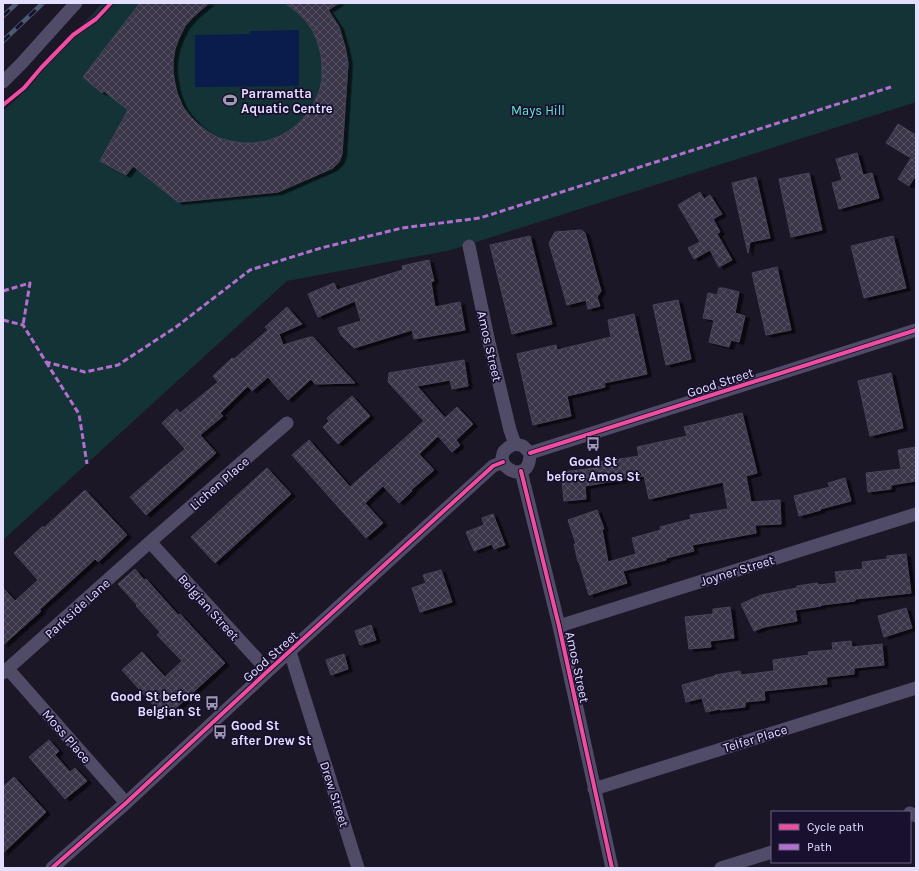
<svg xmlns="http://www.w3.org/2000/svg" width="919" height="871" font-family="Karla,sans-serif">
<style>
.green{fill:#143337}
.water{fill:#0a1c4c}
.building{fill:url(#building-cross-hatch);stroke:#49425a;filter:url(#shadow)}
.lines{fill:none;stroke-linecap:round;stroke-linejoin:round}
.minor{stroke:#504c68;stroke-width:13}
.rail-casing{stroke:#4a5b71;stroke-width:4.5}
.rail{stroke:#18102e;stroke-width:3;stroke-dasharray:9;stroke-linecap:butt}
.quiet{stroke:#b36fd0;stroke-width:3;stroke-dasharray:6 3;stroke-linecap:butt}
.cycleway-casing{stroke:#18102e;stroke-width:6}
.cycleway{stroke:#ef4d9e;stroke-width:4}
.labels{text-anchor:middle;stroke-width:3.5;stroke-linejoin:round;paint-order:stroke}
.poi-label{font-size:13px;font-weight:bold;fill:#e4deff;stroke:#18102e;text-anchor:start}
.park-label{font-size:13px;fill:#61e8d0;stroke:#18102e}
.street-label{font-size:13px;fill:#e4deff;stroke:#18102e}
</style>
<defs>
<pattern id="building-cross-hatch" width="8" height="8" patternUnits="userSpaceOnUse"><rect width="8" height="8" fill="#3b3648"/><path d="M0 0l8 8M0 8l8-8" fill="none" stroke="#575363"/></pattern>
<filter id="shadow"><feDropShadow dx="4.5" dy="2.5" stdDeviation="0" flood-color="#0009"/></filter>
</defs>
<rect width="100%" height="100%" fill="#1c1727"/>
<path class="green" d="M102,3H916V102L451,250L287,281L3,540V111L25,91L68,38L91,16Z"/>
<path class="water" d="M299,30V86L195,87V35L250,34V31Z"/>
<path class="building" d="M140,3H209L193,17L185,26L179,38L175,49L173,61V73L175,84L177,93L183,107L190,116L199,125L208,132L219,138L230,141L242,143H254L267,141L278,137L289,131L299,123L307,114L314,103L319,92L322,80V67L321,55L318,43L313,31L306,21L297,12L285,3H339L328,10L339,27L345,47L348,63L342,154L339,162L333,168L278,192L178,202L133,166L126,175L100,161L128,110L104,91L102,93L83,77Z
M898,124L916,135V175L909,186L898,179L911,158L886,143Z
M857,153L863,175L872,173L879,198L839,209L832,183L842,180L836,159Z
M809,173L822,230L791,237L779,179Z
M756,177L770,238L750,242L748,253L732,183Z
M700,192L704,199L710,195L722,214L713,219L720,232L717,234L732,260L719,267L710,250L694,259L688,248L700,242L678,205Z
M581,230L585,233L601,291L597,297L600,306L588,309L586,300L567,305L549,243L555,232Z
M530,236L552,324L512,334L490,245Z
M893,236L906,288L864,298L851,246Z
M429,260L434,281L431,282L435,307L460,302L465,330L414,339L412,330L354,348L341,335L338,328L361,321L355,301L318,317L308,294L334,283L337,290L403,270L402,266Z
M777,267L791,330L766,335L752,273Z
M719,288H723L739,292L735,313L745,316L739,342L731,340L729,347L709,342L714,320L703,318L708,293L717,295Z
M678,300L691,359L666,365L653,305Z
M287,307L302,324L279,334L283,345L310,337H313L355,383L315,384L311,379L288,400L268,377L252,391L248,386L220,413L223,416L200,435L216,453L146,515L130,497L185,449L162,423L177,409L180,413L218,382L213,376L232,358L234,359L268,330L265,327Z
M634,314L647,374L604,383L605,387L567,396L571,416L533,425L517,354L556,345L557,350L611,337L608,320Z
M464,360L468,386L452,389L450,380L417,386L445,418L457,407L473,424L456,440L460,445L452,452L438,436L419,454L434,470L411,490L412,491L399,503L383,486L365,503L383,523L366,538L292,455L309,440L350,487L424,421L388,382L389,373Z
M891,373L903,428L870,436L858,381Z
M352,396L370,416L338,444L323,427L329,421L327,418Z
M742,413L757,473L746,476L751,502L780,500L781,524L755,525L756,533L692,545L694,551L666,558V560L623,571L627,583L589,595L579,562H578L574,544H576L568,520L597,510L604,529H602L608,562L636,554L632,538L661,530L660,527L691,519L690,515L728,509L723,482L649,499L644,476L585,486L586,499L564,501L561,472L596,468L595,463L639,456L637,447L687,436L684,427Z
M916,447V481L891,485V489L868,492L866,473L901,469L898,450Z
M267,468L291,494L215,563L191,537Z
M845,478L851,501L820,509L821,510L799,516L794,496L830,487L828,483Z
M85,490L127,535L98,562L95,559L39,610L41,611L3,645V588L15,601L38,580L14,553L43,526L44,528Z
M493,514L505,545L494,549L492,544L474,551L466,532L484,525L482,518Z
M906,554L911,593L855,599V601L821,605V606L795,610L797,621L764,627L754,631L741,604L761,595L797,588V586L817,583L818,585L837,583L835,572L863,569L862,562L887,559V556Z
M135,569L144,580L146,579L178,615L180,614L225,663L165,718L122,670L142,652L165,677L182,661L157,635L160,632L136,606L137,605L118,584Z
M441,570L452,602L420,612L412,588L426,583L423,575Z
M730,607L734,638L710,641L711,647L689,649L685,617L713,614V609Z
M906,608L912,628L884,637L878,616Z
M371,625L376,640L360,645L355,631Z
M851,641L852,647L882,644L884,665L854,668V674L826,677L827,684L764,691L765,700L745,702V707L720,710V709L706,712L702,698L686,702L682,685L715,676V675L740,671L741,675L774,671L773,660L809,655L808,652L833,650L832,643Z
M344,654L348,669L331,675L326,660Z
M49,740L59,751L55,755L70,772L75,768L87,781L65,799L29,757Z
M14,777L46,812L3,853V787Z"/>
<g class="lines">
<path class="minor" d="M3,82L21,64L76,3
M469,246L488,338L510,430L515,444
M515,444L523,446L530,453C530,494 479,458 515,444Z
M530,453L916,330
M521,471L559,626L612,868
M150,542L268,671
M559,626L916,514
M290,652L358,868
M8,669L126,803
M3,673L150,542L287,423
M594,789L916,688
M910,813L916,816
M52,868L126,803L268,671L493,466L503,462
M721,868L772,852"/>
<defs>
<path id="rail" d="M3,16L17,3
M3,41L43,3"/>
</defs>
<use href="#rail" class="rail-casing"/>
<use href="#rail" class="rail"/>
<path class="quiet" d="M3,291L30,283L23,325
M3,320L23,325L46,362L85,372L118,365L176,327L250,270L321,248L402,228L480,218L891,87
M46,362L79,414L87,464"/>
<defs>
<path id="cycleway" d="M3,105L24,88L41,68L73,35L96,19L111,3
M530,453L916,330
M521,471L559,626L612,868
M52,868L126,803L268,671L493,466L503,462"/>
</defs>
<use href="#cycleway" class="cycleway-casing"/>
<use href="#cycleway" class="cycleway"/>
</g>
<defs>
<symbol id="stadium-bare" viewBox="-9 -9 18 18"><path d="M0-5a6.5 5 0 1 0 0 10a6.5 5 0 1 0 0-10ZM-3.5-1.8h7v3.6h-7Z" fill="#9e98b3" stroke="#18102e" stroke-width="2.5" paint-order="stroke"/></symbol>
<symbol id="bus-bare" viewBox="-9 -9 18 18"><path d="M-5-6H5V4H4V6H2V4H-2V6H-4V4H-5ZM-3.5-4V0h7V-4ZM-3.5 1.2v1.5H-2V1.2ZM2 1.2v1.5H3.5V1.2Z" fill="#9e98b3" stroke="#18102e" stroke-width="2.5" paint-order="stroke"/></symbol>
</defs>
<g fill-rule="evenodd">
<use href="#stadium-bare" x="220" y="90" width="20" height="20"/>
<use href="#bus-bare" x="583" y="434" width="20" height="20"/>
<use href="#bus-bare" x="202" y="693" width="20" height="20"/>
<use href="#bus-bare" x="210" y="722" width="20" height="20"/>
</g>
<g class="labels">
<g class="poi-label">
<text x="241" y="98">Parramatta<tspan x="241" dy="15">Aquatic Centre</tspan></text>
<text x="593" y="466" text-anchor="middle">Good St<tspan x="593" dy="15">before Amos St</tspan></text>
<text x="201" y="701" text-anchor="end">Good St before<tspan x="201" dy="15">Belgian St</tspan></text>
<text x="231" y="730">Good St<tspan x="231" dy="15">after Drew St</tspan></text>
</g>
<g class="park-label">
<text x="538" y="115">Mays Hill</text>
</g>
<g class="street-label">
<text transform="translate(490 346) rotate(77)" y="5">Amos Street</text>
<text transform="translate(720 382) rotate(-18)" y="5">Good Street</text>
<text transform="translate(219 483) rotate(-41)" y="5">Lichen Place</text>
<text transform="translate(737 570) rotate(-17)" y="5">Joyner Street</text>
<text transform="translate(209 607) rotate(48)" y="5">Belgian Street</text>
<text transform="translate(77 608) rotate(-42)" y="5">Parkside Lane</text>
<text transform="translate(270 656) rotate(-42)" y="5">Good Street</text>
<text transform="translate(578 667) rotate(78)" y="5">Amos Street</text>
<text transform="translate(67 736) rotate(49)" y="5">Moss Place</text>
<text transform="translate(755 738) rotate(-17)" y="5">Telfer Place</text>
<text transform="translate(335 794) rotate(72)" y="5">Drew Street</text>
</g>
</g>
<rect width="919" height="871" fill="none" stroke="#e4deff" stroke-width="8"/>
<rect x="771" y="811" width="140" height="52" fill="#18102e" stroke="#6a6282"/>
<rect x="779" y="824" width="20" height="6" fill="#ef4d9e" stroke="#6a6282"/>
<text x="807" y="831" font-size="12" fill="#e4deff">Cycle path</text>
<rect x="779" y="844" width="20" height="6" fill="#b36fd0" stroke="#6a6282"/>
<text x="807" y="851" font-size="12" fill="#e4deff">Path</text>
</svg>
